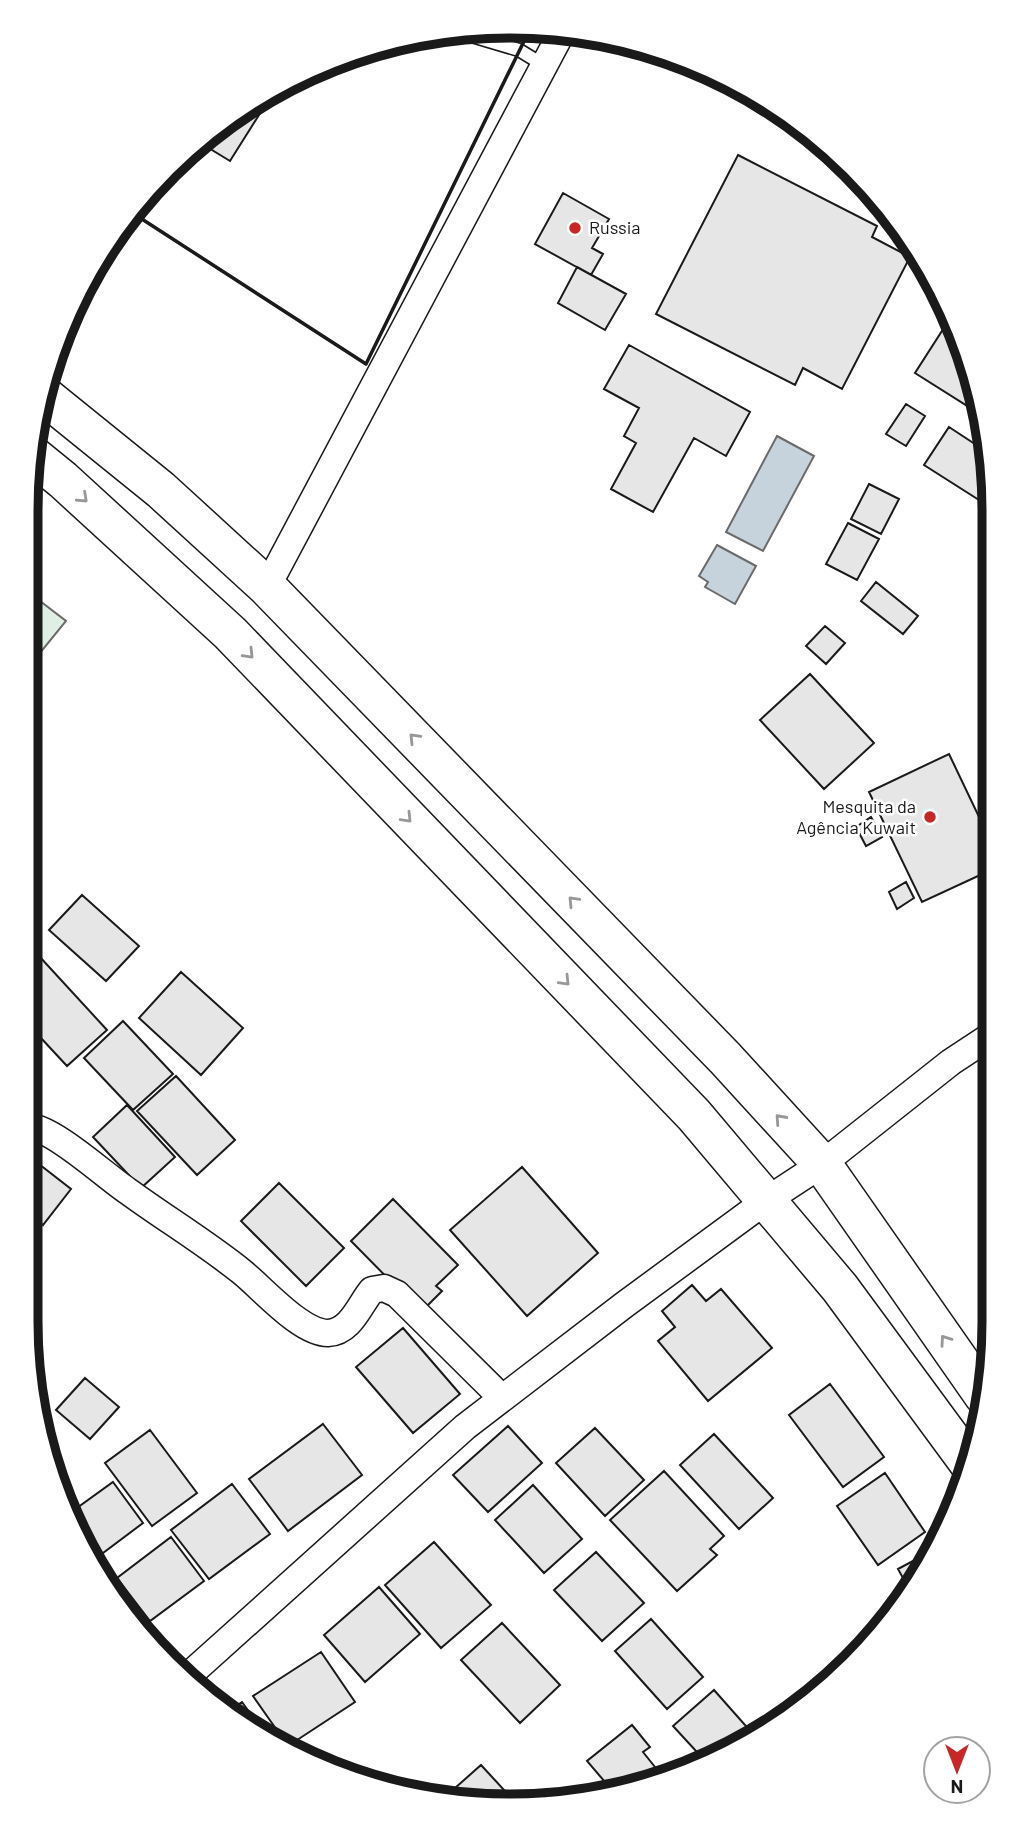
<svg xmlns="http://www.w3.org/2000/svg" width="1020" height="1833" font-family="Barlow,sans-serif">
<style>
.green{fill:#e0efe3;stroke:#6a6a6a;stroke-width:2}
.water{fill:#c6d2dc;stroke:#6a6a6a;stroke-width:2}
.building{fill:#e6e6e6;stroke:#1a1a1a;stroke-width:2}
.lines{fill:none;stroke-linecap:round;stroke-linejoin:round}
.lane-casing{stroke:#1a1a1a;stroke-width:15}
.street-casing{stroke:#1a1a1a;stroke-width:29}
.primary-casing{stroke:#1a1a1a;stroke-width:41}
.lane{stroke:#fff;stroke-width:12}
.street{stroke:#fff;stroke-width:26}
.primary{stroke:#fff;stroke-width:38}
.wall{stroke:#1a1a1a;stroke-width:3.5}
.oneway{stroke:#989898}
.poi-dot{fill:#c62828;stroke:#fff;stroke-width:2.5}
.labels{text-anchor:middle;stroke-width:5;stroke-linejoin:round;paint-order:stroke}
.poi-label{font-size:18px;fill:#1a1a1a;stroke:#fff;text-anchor:start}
.rim{fill:none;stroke:#1a1a1a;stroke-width:9}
</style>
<rect width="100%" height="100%" fill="#fff"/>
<path class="green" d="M27,591L66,621L27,669Z"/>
<path class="water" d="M777,436L814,456L763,551L726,532Z
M717,545L756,566L735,604L705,587L708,582L699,576Z"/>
<path class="building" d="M276,88L230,161L199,142L216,126Z
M738,155L877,226L872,237L910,257L842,389L803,368L795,385L656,314Z
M563,193L609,219L592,248L603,254L591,275L535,244Z
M577,267L626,294L605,330L558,303Z
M949,320L953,323L968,354L977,394L969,407L915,373Z
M629,345L750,412L726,456L694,438L653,512L611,489L636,443L624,436L639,408L604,389Z
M906,404L925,416L906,446L886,434Z
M949,427L990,454V507L924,465Z
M869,484L899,499L881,534L851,519Z
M848,523L879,539L857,580L826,564Z
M876,582L918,616L903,634L861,601Z
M825,626L845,643L826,664L806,646Z
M810,674L874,743L824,789L760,720Z
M949,754L991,842V870L922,902L869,792Z
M871,817L882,837L866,846L856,827Z
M906,882L914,898L897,909L889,892Z
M82,895L139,946L106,981L49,930Z
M39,956L107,1030L67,1066L27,1023V968Z
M181,972L243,1028L201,1075L139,1018Z
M123,1021L173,1074L133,1110L84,1058Z
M176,1076L235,1140L197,1175L137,1111Z
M127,1105L175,1157L141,1188L93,1137Z
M26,1154L71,1189L43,1225L26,1212Z
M522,1167L598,1253L527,1316L450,1230Z
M279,1183L344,1248L306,1286L241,1221Z
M393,1199L458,1265L436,1286L442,1291L421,1312L351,1241Z
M692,1285L706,1301L721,1289L772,1348L708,1401L658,1341L675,1327L662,1311Z
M403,1328L460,1394L413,1433L356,1367Z
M85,1378L119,1407L90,1439L56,1410Z
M830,1384L884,1457L843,1487L789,1415Z
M323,1424L362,1475L288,1531L249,1479Z
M508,1426L542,1463L488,1512L453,1475Z
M595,1428L644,1480L605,1516L556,1463Z
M150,1430L197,1493L152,1526L105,1463Z
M714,1434L773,1498L739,1529L680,1465Z
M664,1471L724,1536L710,1549L717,1555L677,1591L610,1520Z
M885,1473L925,1532L878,1565L837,1506Z
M113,1482L143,1523L95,1559L70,1513Z
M232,1484L270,1534L209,1579L171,1530Z
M533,1485L582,1539L544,1573L495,1520Z
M171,1537L204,1581L150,1621L117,1578Z
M434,1542L491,1605L441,1648L385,1585Z
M937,1548L929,1565L909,1589L898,1569Z
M596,1552L644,1603L602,1641L554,1590Z
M379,1587L420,1634L365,1682L324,1635Z
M116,1592L156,1635L150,1640L126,1617L114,1594Z
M651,1619L703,1677L667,1709L615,1651Z
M502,1623L560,1685L520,1723L461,1660Z
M321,1652L355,1702L288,1746L253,1696Z
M714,1690L753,1734L707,1763L673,1726Z
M242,1702L267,1737L241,1725L227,1712Z
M632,1725L650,1747L643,1752L659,1772L648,1781L611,1789L587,1761Z
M481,1765L516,1803L446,1796Z"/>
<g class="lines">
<defs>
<path id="lane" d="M455,31L519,50L545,66"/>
<path id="street" d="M267,587L563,30
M26,1126C53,1127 105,1176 129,1192C166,1219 206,1243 242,1272C263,1289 301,1333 328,1333C351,1332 360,1304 372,1290L384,1288L397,1294L502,1398
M188,1676L465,1427L624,1305L767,1200L822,1164L951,1062L992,1035"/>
<path id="primary" d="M41,393L161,490L267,587L725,1058L822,1164L984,1396
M31,454L63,480L230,633L694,1115L840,1288L971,1466"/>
</defs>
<use href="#lane" class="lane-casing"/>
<use href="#street" class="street-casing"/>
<use href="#primary" class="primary-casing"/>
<use href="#lane" class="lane"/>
<use href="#street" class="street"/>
<use href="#primary" class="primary"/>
<path class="wall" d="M131,212L366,364L530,29"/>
</g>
<defs><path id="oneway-chevron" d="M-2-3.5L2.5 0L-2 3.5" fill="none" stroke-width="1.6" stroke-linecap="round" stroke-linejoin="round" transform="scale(1.75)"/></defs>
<g class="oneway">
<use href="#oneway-chevron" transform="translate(83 498) rotate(43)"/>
<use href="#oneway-chevron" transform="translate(249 654) rotate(46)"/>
<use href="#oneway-chevron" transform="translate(414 738) rotate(-134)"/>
<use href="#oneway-chevron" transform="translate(407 818) rotate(46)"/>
<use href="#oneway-chevron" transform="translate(573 901) rotate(-134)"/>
<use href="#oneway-chevron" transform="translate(565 981) rotate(46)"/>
<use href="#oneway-chevron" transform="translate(780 1119) rotate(-132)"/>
<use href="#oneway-chevron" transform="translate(945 1340) rotate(-125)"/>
</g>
<g class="poi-dot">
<circle cx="575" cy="228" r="7"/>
<circle cx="930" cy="817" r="7"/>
</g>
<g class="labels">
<g class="poi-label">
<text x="589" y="234">Russia</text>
<text x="916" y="813" text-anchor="end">Mesquita da<tspan x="916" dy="21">Agência Kuwait</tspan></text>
</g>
</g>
<path d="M0 0H1020V1833H0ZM510 38H510A472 472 0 0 1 982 510V1322A472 472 0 0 1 510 1794H510A472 472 0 0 1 38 1322V510A472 472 0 0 1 510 38Z" fill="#fff" fill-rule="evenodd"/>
<path class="rim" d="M510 38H510A472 472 0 0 1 982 510V1322A472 472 0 0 1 510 1794H510A472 472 0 0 1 38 1322V510A472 472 0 0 1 510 38Z"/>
<g transform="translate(957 1770) rotate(180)"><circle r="33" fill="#ffffff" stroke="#a3a3a3" stroke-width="2"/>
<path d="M0-5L12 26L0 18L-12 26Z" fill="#c62828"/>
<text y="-10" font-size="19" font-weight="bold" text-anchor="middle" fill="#1a1a1a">N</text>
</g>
</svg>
